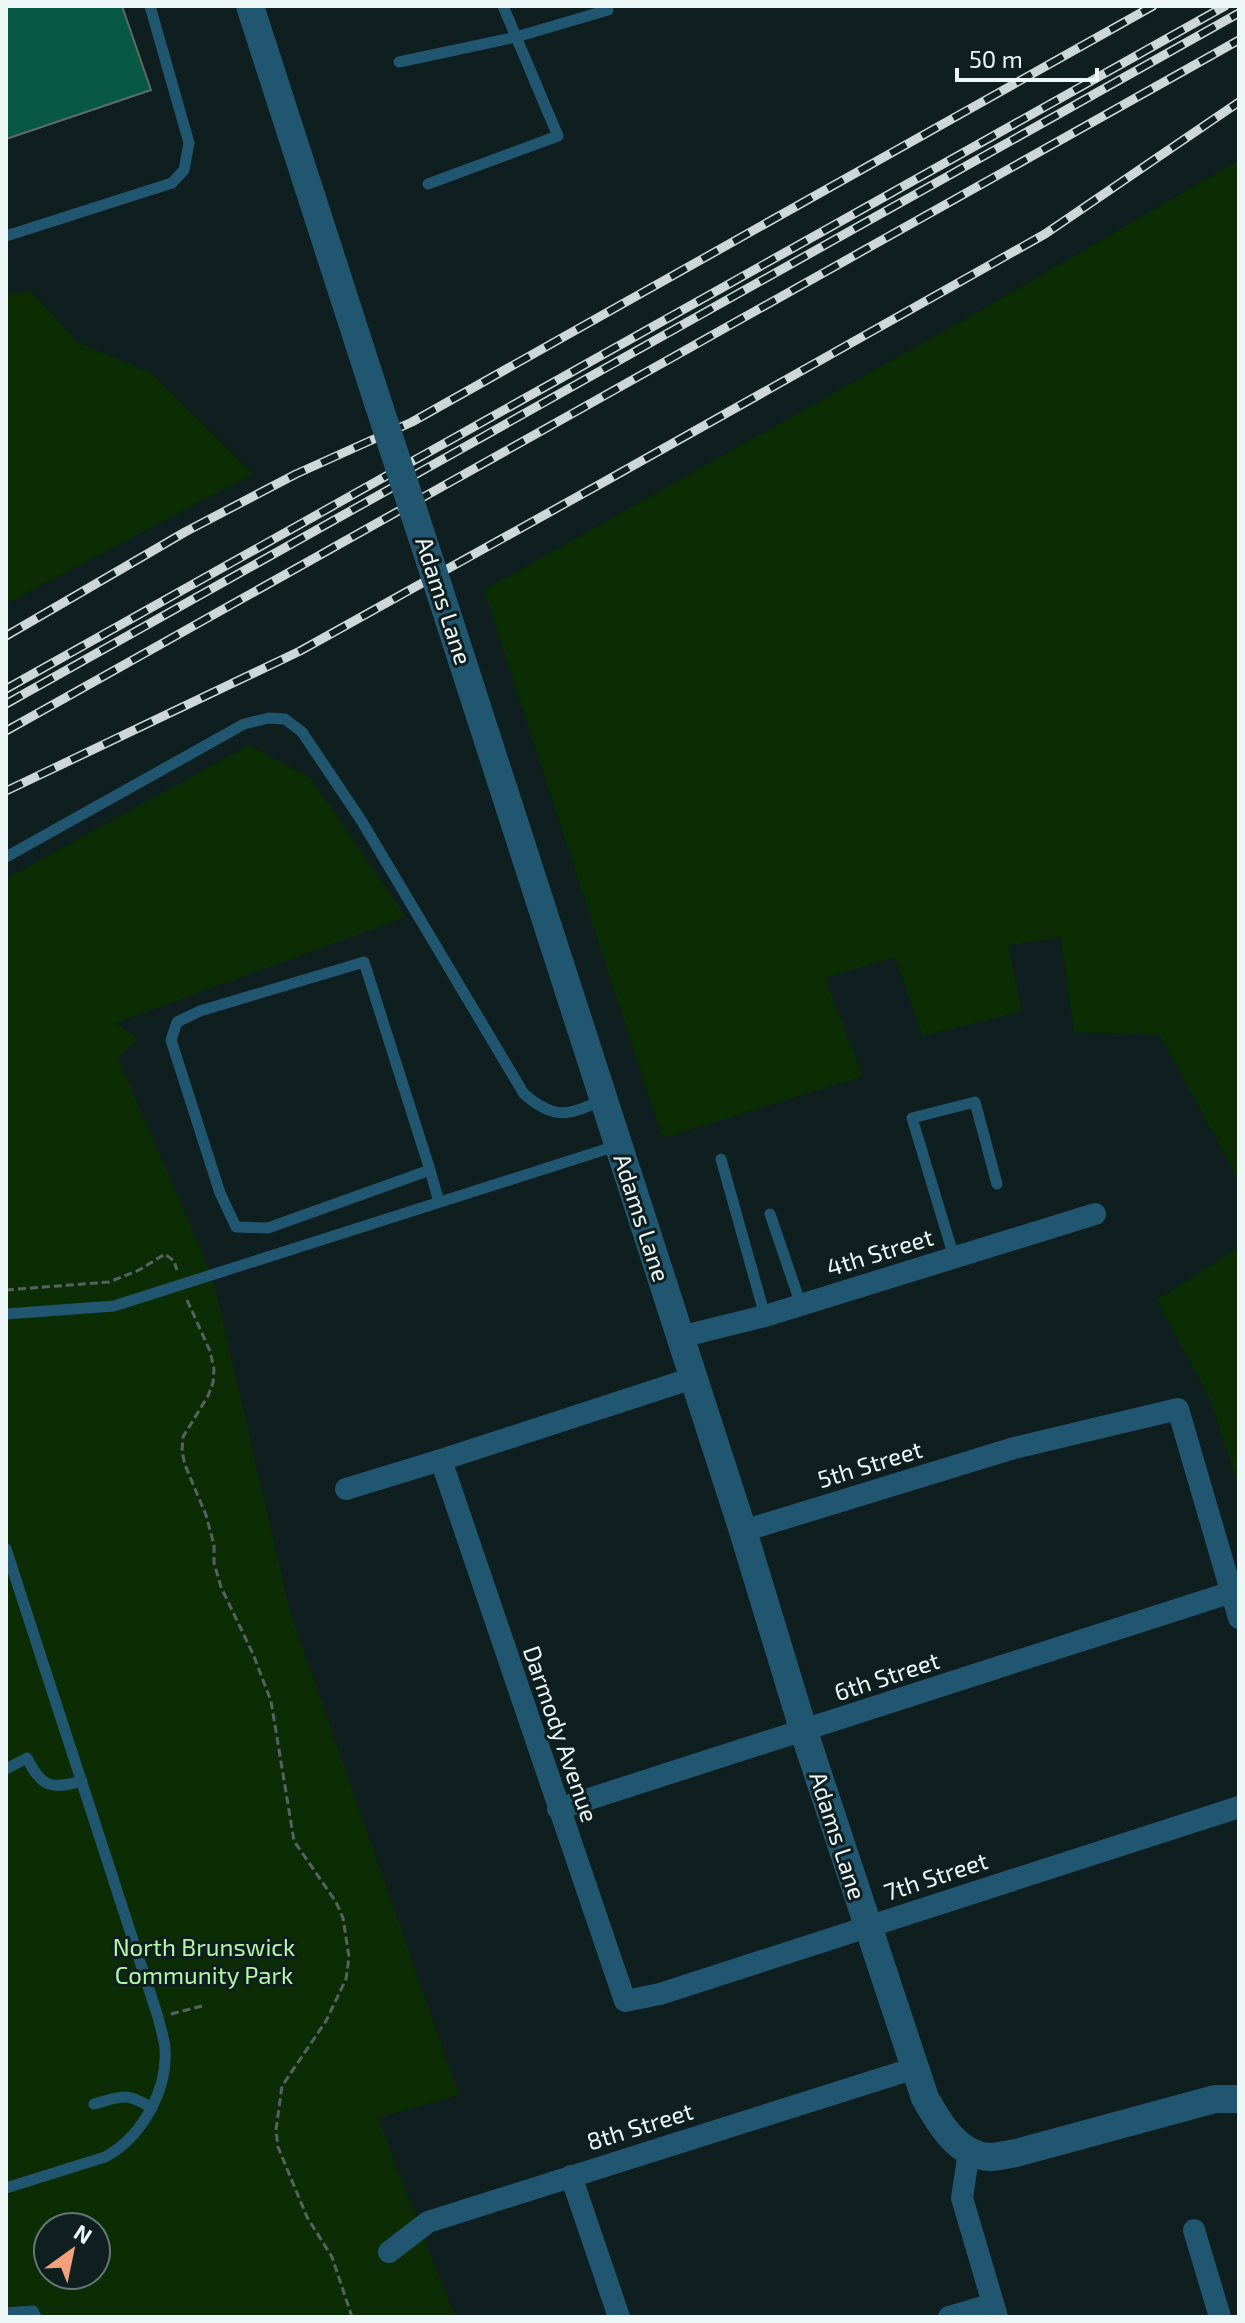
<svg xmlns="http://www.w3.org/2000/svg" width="1245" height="2323" font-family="'Exo 2',sans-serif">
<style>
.green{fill:#0c2d04;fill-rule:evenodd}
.building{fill:#075946;stroke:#5c6b66;stroke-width:2}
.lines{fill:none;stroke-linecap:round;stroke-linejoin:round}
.path{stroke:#556263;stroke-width:3;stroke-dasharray:8 4;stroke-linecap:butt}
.service{stroke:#205670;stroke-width:11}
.minor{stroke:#205670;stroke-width:22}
.tertiary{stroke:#205670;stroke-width:28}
.rail-casing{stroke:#cdd7d8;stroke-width:9}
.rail{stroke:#0f1e1f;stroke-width:6;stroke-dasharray:18;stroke-linecap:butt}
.tertiary-bridge{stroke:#205670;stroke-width:28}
.labels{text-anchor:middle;stroke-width:6;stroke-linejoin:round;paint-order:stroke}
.street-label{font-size:24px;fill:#edf7f8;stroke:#0f1e1f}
.park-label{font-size:24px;fill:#b4f7a5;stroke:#0f1e1f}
</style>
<rect width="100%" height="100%" fill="#0f1e1f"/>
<path class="green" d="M1239,160V1181L1160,1035L1074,1032L1061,937L1008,945L1022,1011L923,1036L895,957L825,978L863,1076L667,1137L661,1133L484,590L976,313Z
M31,291L77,342L151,373L253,474L6,604V295Z
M249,745L311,778L406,917L116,1023L138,1039L118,1058L212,1275L290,1611L459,2095L378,2118L455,2317H6V879ZM48,2227H96V2275H48Z
M1239,1247V1488L1211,1401L1157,1300Z"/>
<path class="building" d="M6,6H122L151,90L6,139Z"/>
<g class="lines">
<path class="path" d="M6,1290L109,1282L139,1270L165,1254L174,1261L177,1270
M187,1300L210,1351L214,1369L213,1383L208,1396L183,1437L182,1451L185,1465L206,1515L214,1545V1563L221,1587L253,1654L271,1701L294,1841L336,1902L343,1918L349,1957L346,1979L326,2021L282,2086L276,2130L278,2147L307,2217L332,2257L352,2317
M171,2014L202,2006"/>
<path class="service" d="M399,62L516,37L608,10
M428,184L558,136L503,6
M6,236L172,183L184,170L189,143L150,6
M6,857L244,724L269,718L285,719L302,732L361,820L524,1094C555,1120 567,1116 602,1100
M721,1159L765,1316
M430,1170L268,1228L236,1227L220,1193L171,1040L177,1022L200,1011L364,962L430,1170L439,1202
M770,1214L801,1305
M954,1257L912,1118L975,1102L997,1184
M6,1314L114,1306L616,1146
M6,1549L158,2017C160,2027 164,2037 165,2048C168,2090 142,2137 105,2157L6,2188
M6,1769L27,1758C41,1787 51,1790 82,1781
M94,2104C123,2096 126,2092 152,2108
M6,2313L33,2311L36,2317"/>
<path class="minor" d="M680,1337L765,1316L1095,1214
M441,1460L625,2001L660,1994L1239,1807
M346,1489L441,1460L693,1378
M743,1531L1014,1448L1178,1409L1239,1618
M558,1809L1232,1592
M969,2151L962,2198L997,2317
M571,2176L619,2317
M1194,2230L1220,2317
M389,2252L428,2222L915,2068
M949,2317L993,2304"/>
<path class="tertiary" d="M250,6L379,406
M439,589L743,1531L804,1732L925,2098C939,2123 958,2156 990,2157C998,2157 1008,2154 1016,2153L1215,2099H1239"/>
<defs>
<path id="rail" d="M6,636L185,532L296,474L412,422L1153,6
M6,689L1225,6
M6,704L1239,13
M6,731L1239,40
M6,791L300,651L611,478L1045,234L1239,102"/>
</defs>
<use href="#rail" class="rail-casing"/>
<use href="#rail" class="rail"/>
<path class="tertiary-bridge" d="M379,406L439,589"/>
</g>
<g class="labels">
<g class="street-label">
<text transform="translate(443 601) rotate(72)" y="8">Adams Lane</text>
<text transform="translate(641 1218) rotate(72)" y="8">Adams Lane</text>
<text transform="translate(880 1253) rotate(-17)" y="8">4th Street</text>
<text transform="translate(870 1465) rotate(-17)" y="8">5th Street</text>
<text transform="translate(887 1677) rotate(-18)" y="8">6th Street</text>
<text transform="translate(560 1734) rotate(71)" y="8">Darmody Avenue</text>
<text transform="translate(837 1836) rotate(72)" y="8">Adams Lane</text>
<text transform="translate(936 1877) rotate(-18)" y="8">7th Street</text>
<text transform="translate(640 2127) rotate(-17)" y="8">8th Street</text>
</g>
<g class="park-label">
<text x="204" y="1956">North Brunswick<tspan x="204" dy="28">Community Park</tspan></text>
</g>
</g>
<rect width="1245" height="2323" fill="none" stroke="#edf7f8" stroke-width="16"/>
<g transform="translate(72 2251) rotate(33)"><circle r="38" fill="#0f1e1f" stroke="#687576" stroke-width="2"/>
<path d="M0-6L14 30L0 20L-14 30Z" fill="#f1a27b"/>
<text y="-12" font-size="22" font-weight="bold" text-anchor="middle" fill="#edf7f8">N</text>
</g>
<path d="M957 68v12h140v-12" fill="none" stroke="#edf7f8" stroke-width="4"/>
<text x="969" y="68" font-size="24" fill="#edf7f8" stroke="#0f1e1f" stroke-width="6" paint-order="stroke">50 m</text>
</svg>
